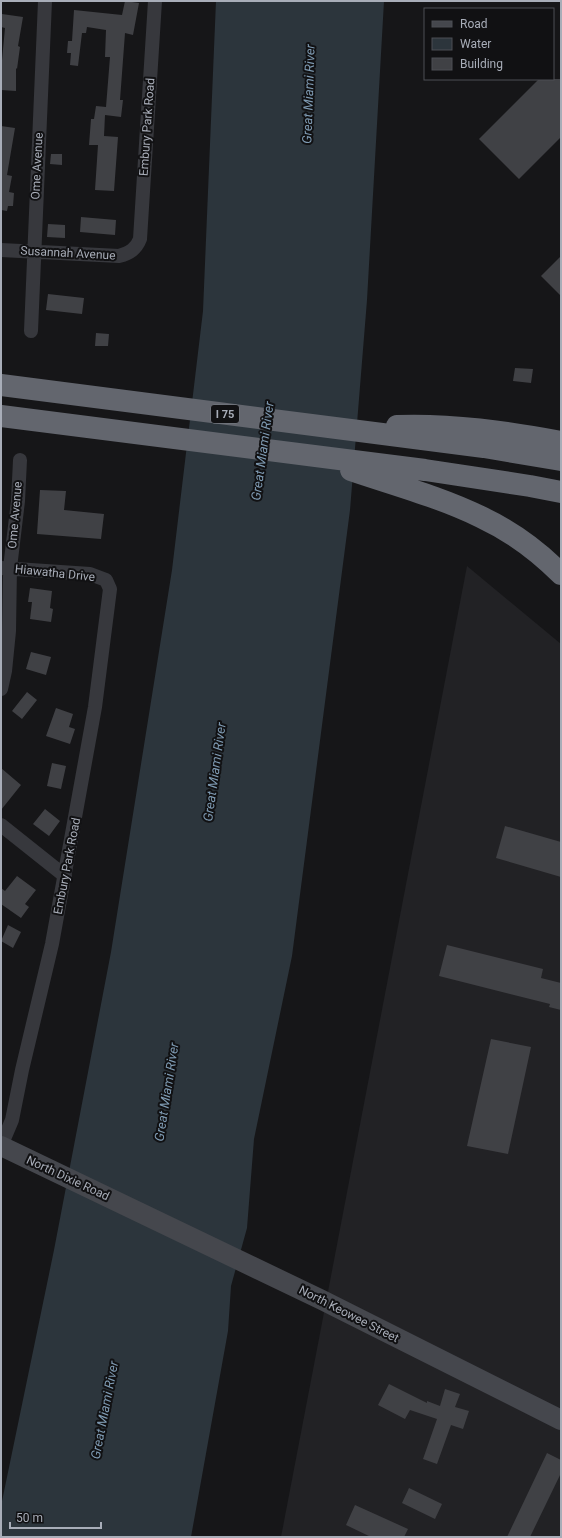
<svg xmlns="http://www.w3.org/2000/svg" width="562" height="1538" font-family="Roboto,sans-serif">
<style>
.built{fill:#222225}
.water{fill:#2c353c}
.building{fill:#404145}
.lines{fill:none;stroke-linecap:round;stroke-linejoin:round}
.street{stroke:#37383d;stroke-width:14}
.secondary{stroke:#45474d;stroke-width:20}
.highway{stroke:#63666e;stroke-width:22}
.labels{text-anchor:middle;stroke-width:4;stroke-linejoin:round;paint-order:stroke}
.shield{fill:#111113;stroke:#7b7e86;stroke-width:1}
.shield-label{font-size:11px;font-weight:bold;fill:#a8adb8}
.street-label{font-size:12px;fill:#a8adb8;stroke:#111113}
.water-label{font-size:13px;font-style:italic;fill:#7f9bb3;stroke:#111113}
</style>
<rect width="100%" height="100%" fill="#161618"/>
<path class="built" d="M467,566L561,644V1537H281Z"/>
<path class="water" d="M216,1H384L367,300L350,510L292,956L254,1139L247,1228L231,1286L228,1331L191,1537H1V1506L54,1250L111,952L172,570L203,311Z"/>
<path class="building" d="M125,1L139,3L133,35L125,33L120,100H123L121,117L105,115L104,136L118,137L114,191L95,190L98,145H89L91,119H94L96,106L106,107L110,57H105L106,30L87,27L86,33H82L78,66L70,65L71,53H67L68,41H72L74,10L122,15Z
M2,14L23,17L18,46L20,47L17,69L16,68V91L1,90V71L5,28L1,27Z
M539,79H561V137L519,179L479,139Z
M1,126L15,128L7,175L12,176L9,192L14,193L13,206H8L7,211L1,210Z
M51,154H62V165L50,164Z
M81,217L116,220L115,235L80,232Z
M48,224L65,225V238L47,237Z
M561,256V296L541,276Z
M48,294L84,298L82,314L46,310Z
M96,333L109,334L108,346H95Z
M515,368L533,369L531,383L513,381Z
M40,490L66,491L64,510L104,514L101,539L37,534Z
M30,588L52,591L50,608L53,609L51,622L30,619L32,602H28Z
M31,652L51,657L46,675L26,669Z
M27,692L37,700L22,719L12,711Z
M56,708L73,714L69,727L75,729L70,744L46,736Z
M52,763L66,766L61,789L47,786Z
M1,768L21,785L1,810Z
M45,809L60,821L49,836L33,824Z
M505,826L561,842V877L496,858Z
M17,876L36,890L25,904L29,907L21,918L1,904V888L5,891Z
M8,925L21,932L13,948L1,941Z
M447,945L543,969L541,978L561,983V1010L549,1007L550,1004L439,976Z
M491,1039L531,1047L508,1154L467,1146Z
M389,1384L427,1403V1401L440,1406L445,1389L460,1394L455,1407L469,1411L463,1429L451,1425L437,1464L423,1459L437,1419L410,1410L405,1419L378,1405Z
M547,1453L561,1460V1473L530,1537H507Z
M409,1488L442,1504L435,1519L402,1503Z
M355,1505L408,1529L404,1537H371L346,1525Z"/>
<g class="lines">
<path class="street" d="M1,250L119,256C130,253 136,249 140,239L155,1
M31,331L45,1
M1,568L90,574L106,580L110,589L95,707L52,944L22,1070L12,1120L1,1146
M1,689L5,671L9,631L10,568L18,501L20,460
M1,825L65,876"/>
<path class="secondary" d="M1,1146L322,1300L561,1420"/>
<path class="highway" d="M1,385L484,447L561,460
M1,416L425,470L530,486L561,492
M397,426C452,424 507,432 561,442
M351,470C395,485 440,497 481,517C511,531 538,551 561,574"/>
</g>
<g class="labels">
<rect class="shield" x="211" y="405" width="28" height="18" rx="3"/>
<g class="shield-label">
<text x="225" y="418">I 75</text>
</g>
<g class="street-label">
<text transform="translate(147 127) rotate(-86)" y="4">Embury Park Road</text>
<text transform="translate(37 166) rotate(-87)" y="4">Ome Avenue</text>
<text transform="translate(68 253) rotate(3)" y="4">Susannah Avenue</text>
<text transform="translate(15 515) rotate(-85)" y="4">Ome Avenue</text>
<text transform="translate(55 573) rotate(6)" y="4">Hiawatha Drive</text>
<text transform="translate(67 866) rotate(-79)" y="4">Embury Park Road</text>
<text transform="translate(68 1178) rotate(25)" y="4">North Dixie Road</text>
<text transform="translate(349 1314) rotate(27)" y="4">North Keowee Street</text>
</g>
<g class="water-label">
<text transform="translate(308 94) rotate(-88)" y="5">Great Miami River</text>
<text transform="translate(262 451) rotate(-82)" y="5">Great Miami River</text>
<text transform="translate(214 772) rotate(-82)" y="5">Great Miami River</text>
<text transform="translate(166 1092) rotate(-81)" y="5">Great Miami River</text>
<text transform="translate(104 1410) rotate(-79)" y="5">Great Miami River</text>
</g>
</g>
<rect width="562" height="1538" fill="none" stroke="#a8adb8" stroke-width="4"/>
<rect x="424" y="8" width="130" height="72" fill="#111113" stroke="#4d4f55"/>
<rect x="432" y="21" width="20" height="6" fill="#45474d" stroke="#4d4f55"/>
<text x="460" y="28" font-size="12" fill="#a8adb8">Road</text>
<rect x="432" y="38" width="20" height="12" fill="#2c353c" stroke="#4d4f55"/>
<text x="460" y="48" font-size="12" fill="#a8adb8">Water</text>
<rect x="432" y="58" width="20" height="12" fill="#404145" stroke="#4d4f55"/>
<text x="460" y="68" font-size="12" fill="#a8adb8">Building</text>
<path d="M10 1522v6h91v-6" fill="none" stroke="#a8adb8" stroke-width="2"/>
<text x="16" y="1522" font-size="12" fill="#a8adb8" stroke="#111113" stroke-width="3" paint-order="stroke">50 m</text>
</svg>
